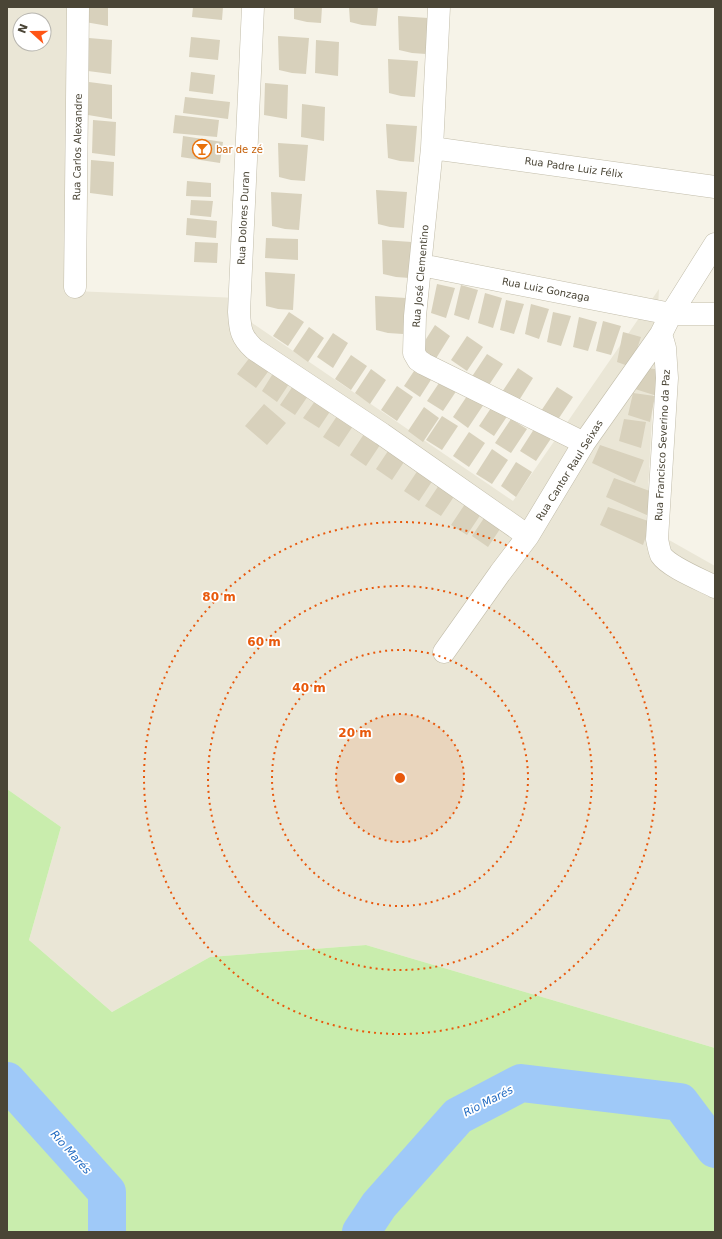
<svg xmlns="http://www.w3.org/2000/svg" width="722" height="1239" font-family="'DejaVu Sans',sans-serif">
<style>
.residential{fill:#eae6d6;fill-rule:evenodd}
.green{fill:#c9edad}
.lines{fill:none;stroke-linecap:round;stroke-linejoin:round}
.river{stroke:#9fc9f8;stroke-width:38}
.building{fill:#d8d1bc}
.minor-casing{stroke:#c2bdaa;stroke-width:23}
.minor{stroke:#fff;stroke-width:22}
.ring{fill:none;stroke:#e8590c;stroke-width:2;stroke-dasharray:2 4}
.labels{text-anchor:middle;stroke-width:3.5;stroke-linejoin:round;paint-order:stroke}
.street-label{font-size:10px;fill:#4a4536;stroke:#fff}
.food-label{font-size:10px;fill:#c56008;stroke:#fff;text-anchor:start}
.water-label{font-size:11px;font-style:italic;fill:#236cc2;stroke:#fff}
.centre{fill:#e8590c;stroke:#fff;stroke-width:2}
.ring-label{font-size:12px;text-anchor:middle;font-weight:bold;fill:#e8590c;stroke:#fff;stroke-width:3.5;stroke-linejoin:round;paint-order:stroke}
</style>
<rect width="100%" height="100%" fill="#f6f3e8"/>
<path class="residential" d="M7,7H69L74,291L238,298L252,323L513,501L659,289L646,527L715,566V1048L366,945L210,957L112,1012L29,940L61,827L7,789ZM20,20H44V44H20Z"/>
<path class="green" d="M7,789L61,827L29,940L112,1012L210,957L366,945L715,1048V1232H7Z"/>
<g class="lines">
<path class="river" d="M7,1081L107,1192V1232
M361,1232L379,1205L458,1116L521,1083L680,1102L715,1149"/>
</g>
<path class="building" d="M85,7H108V26L85,22Z
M193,7H223L222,20L192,17Z
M294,7H322L321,23L307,22L294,19Z
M349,7H378L376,26L362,25L350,22Z
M398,16L428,18L426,54L412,53L399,50Z
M278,36L309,38L306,74L292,73L279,70Z
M191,37L220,40L218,60L189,57Z
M89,38L112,40L111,74L88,71Z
M316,40L339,42L338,76L315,73Z
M388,59L418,61L415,97L401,96L389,93Z
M191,72L215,75L213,94L189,91Z
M89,82L112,85V119L88,115Z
M265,83L288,85L287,119L264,115Z
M185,97L230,102L228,119L183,113Z
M302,104L325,107L324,141L301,137Z
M175,115L219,120L217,137L173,133Z
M93,120L116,122L115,156L92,153Z
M386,124L417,126L414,162L400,161L388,158Z
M183,136L223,142L220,163L181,157Z
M278,143L308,145L305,181L291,180L279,177Z
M91,160L114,162L113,196L90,193Z
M187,181L211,183V197L186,196Z
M376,190L407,192L404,228L390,227L378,224Z
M271,192L302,194L299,230L285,229L272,226Z
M191,200L213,201L211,217L190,215Z
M187,218L217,221L216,238L186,235Z
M266,238L298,239V260L265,258Z
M382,240L412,242L410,278L396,277L383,274Z
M195,242L218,243L217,263L194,262Z
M265,272L295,274L293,310L278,309L266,306Z
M437,284L455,288L446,318L431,313Z
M461,285L478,290L469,320L454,315Z
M485,293L502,298L493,328L478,323Z
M375,296L406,298L403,334L388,333L376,330Z
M506,300L524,304L514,334L500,330Z
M531,304L549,309L539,339L525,334Z
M289,312L304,322L288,346L273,336Z
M553,312L571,316L561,346L547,342Z
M579,317L597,322L588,351L573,347Z
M603,321L621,326L611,355L596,351Z
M435,325L450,336L435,360L419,350Z
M309,327L324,338L308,362L293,351Z
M623,332L641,337L631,367L617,362Z
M333,333L348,343L333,368L317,357Z
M467,336L483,347L467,371L451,360Z
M254,352L273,365L256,388L237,374Z
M487,354L503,364L487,388L471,378Z
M351,355L367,366L351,390L335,379Z
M420,362L436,372L420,397L404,386Z
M277,367L293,378L277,402L262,391Z
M640,367L662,370L657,396L635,389Z
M518,368L533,378L518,402L502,392Z
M371,369L386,380L370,404L355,393Z
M443,377L459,387L443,411L427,401Z
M295,383L310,393L295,415L280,405Z
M397,386L413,397L397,421L381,410Z
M557,387L573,397L557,421L541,411Z
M469,393L484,404L468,428L453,417Z
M633,393L655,396L650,422L628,415Z
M320,394L335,404L319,428L303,418Z
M495,402L510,412L494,436L479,426Z
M264,404L286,423L267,445L245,426Z
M424,407L439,418L423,442L408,431Z
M339,413L355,423L339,447L323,437Z
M442,416L458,426L442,450L426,440Z
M511,419L527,429L511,453L495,443Z
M624,419L646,422L641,448L619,441Z
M536,426L552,437L536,461L520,451Z
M366,431L382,442L366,466L350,455Z
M469,432L485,443L469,467L453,456Z
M392,445L408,456L392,480L376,469Z
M600,445L644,460L635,483L592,463Z
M492,449L508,460L492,484L476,474Z
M516,462L532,472L516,497L501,486Z
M420,467L435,477L419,501L404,491Z
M614,478L658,494L649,516L606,497Z
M441,482L457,492L441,516L425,506Z
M467,501L483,511L467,535L451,525Z
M608,507L651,522L643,545L600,525Z
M488,512L504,523L488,547L472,536Z"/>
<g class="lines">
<defs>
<path id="minor" d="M253,7L239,312C240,330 241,337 254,349L382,434L528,536
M439,7L432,148L415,316L414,353L418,360L424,364L584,443
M432,148L715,187
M421,265L671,314H715
M75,287L78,7
M661,334L665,348L667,378L657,539C658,544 659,550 661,555C669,567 702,580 715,587
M444,652L500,573L528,536L584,443L661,334L671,314L715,244"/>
</defs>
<use href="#minor" class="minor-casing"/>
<use href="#minor" class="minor"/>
</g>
<circle cx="400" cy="778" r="64" fill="#e8590c" fill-opacity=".12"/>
<g class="ring">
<circle cx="400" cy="778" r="64"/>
<circle cx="400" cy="778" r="128"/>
<circle cx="400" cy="778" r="192"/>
<circle cx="400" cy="778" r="256"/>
</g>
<defs>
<symbol id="bar-ring" viewBox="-11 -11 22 22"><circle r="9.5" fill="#fff" stroke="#e8710a" stroke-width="1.5"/><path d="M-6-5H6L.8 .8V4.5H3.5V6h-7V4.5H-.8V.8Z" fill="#e8710a"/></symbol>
</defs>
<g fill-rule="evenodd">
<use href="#bar-ring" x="191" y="138" width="22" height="22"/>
</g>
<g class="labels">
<g class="street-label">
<text transform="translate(77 147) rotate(-89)" y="4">Rua Carlos Alexandre</text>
<text transform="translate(574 167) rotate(8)" y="4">Rua Padre Luiz Félix</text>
<text transform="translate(243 218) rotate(-87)" y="4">Rua Dolores Duran</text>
<text transform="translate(420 276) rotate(-85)" y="4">Rua José Clementino</text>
<text transform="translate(546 289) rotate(11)" y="4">Rua Luiz Gonzaga</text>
<text transform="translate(662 445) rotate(-87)" y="4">Rua Francisco Severino da Paz</text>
<text transform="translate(569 470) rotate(-58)" y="4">Rua Cantor Raul Seixas</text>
</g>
<g class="food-label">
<text x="216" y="153">bar de zé</text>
</g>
<g class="water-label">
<text transform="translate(488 1101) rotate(-27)" y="4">Rio Marés</text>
<text transform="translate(71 1152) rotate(48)" y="4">Rio Marés</text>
</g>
</g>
<circle cx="400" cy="778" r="6" class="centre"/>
<g class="ring-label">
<text x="219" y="601">80 m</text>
<text x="264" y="646">60 m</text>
<text x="309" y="692">40 m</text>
<text x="355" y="737">20 m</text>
</g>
<rect width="722" height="1239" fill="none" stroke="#4a4536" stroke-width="16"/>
<g transform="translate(32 32) rotate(291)"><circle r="19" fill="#ffffff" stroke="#b7b5af"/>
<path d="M0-3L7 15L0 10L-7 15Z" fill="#ff5516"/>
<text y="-6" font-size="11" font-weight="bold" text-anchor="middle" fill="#4a4536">N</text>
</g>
</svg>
